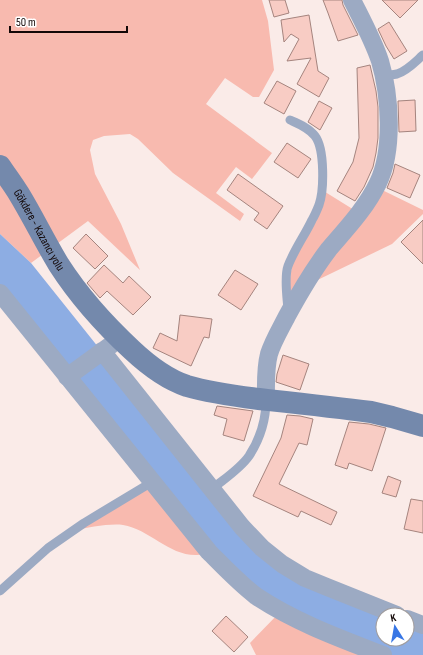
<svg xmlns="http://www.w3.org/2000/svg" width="423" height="655" font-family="'Sofia Sans Condensed',sans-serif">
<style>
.green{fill:#f8baaf}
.water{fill:#8dade3}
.building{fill:#f8ccc4;stroke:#a5847e}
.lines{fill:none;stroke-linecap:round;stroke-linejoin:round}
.lane{stroke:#9caac3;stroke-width:9}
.street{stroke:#9caac3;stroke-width:18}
.secondary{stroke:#7489ac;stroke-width:22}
.labels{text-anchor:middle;stroke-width:3.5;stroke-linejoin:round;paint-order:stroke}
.street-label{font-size:12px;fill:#130807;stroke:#fff}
</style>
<rect width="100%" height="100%" fill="#faebe8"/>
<path class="green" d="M0,0H262L268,21L274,70L259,97H253L225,78L206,104L272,153L252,179L236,167L216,193L244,214L240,221L173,173L138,139L130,134L104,136L93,140L90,150L95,174L121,224L140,270L88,221L31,263L0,234Z
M376,187L423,210V214L392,244L303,287L287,297L294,253L322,190L359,213Z
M152,482L209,552C205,553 201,555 197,555C169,556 149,529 123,525C110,523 87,528 74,530Z
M281,611L383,655H256L250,643Z"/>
<path class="water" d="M0,234L31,263L242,527L262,548L383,615V639H407V619L423,625V655H383L256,595L0,293Z"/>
<path class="building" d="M269,0H285L289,13L274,17Z
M323,0H342L343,5L358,35L338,41L328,13Z
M382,0H418L400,18Z
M309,15L318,71L329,78L319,97L297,84L311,58L287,61L299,39L291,34L284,42L281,20Z
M389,22L407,51L394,59L386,46L378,29Z
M370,65L376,91L378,107V138L376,153L373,167L364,187L355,201L337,191L353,162L359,138L357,68Z
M277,81L296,91L284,114L264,103Z
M415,100L416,131L399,132L398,101Z
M319,101L332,108L320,130L308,122Z
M287,143L311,159L298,178L274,162Z
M395,164L420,175L410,198L387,188L393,173Z
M238,174L283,206L267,229L254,220L259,213L227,190Z
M423,220V264L401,242Z
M86,234L108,256L95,269L73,248Z
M104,265L123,283L129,276L151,297L133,315L107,291L100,298L87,283Z
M235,270L258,284L241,310L218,295Z
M180,315L212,319L209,338L204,337L191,366L153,348L160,333L177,341Z
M283,355L309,364L300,390L276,382L277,374Z
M217,406L253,411L244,441L223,435L227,419L214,415Z
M287,415L300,416L313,419L307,445L299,443L279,484L337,512L331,525L301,511L298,517L253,496L281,438Z
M349,422L369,424L386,428L372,471L349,463L347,469L335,465Z
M388,476L401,481L396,497L382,493Z
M411,499L423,501V533L404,529Z
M226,616L248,637L234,652L212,631Z"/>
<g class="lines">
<path class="lane" d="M383,76C388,75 392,75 397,74C407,71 415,62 423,55
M288,309C287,297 284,277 288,266C294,250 305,235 312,220C315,215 317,210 319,205C324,191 325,149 315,136C309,128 299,124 290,120
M212,489C224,479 240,469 249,456C260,439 266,419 266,400
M0,591L48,548L84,523L152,482"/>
<path class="street" d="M0,293L209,552C224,567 239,583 256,596C295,622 339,638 383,655
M102,351L242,527L262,548L282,564L305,578L327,587L397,615
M67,377L111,345
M266,400C266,384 265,369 269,354C273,341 281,328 287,316C300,292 313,270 329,249C347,228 366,208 378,183C394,150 390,95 380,61C373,40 362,20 352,0
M407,619L423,625"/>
<path class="secondary" id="s1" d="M0,166C6,175 13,184 19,194C33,217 45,242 59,265C79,296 105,325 132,350C148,365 166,379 187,386C211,393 235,396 259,399C296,403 334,407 371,412L392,417L423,426"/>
</g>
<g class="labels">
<g class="street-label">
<text dy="4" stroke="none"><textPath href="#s1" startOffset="75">Gökdere - Kazancı yolu</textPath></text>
</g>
</g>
<g transform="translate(395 627) rotate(349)"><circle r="19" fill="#ffffff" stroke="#a19c9c"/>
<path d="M0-3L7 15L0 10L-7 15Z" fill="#3876e5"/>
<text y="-6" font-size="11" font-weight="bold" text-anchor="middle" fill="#130807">K</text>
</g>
<path d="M10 26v6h117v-6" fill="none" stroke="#130807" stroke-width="2"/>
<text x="16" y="26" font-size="12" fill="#130807" stroke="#ffffff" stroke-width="3" paint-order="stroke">50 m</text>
</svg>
